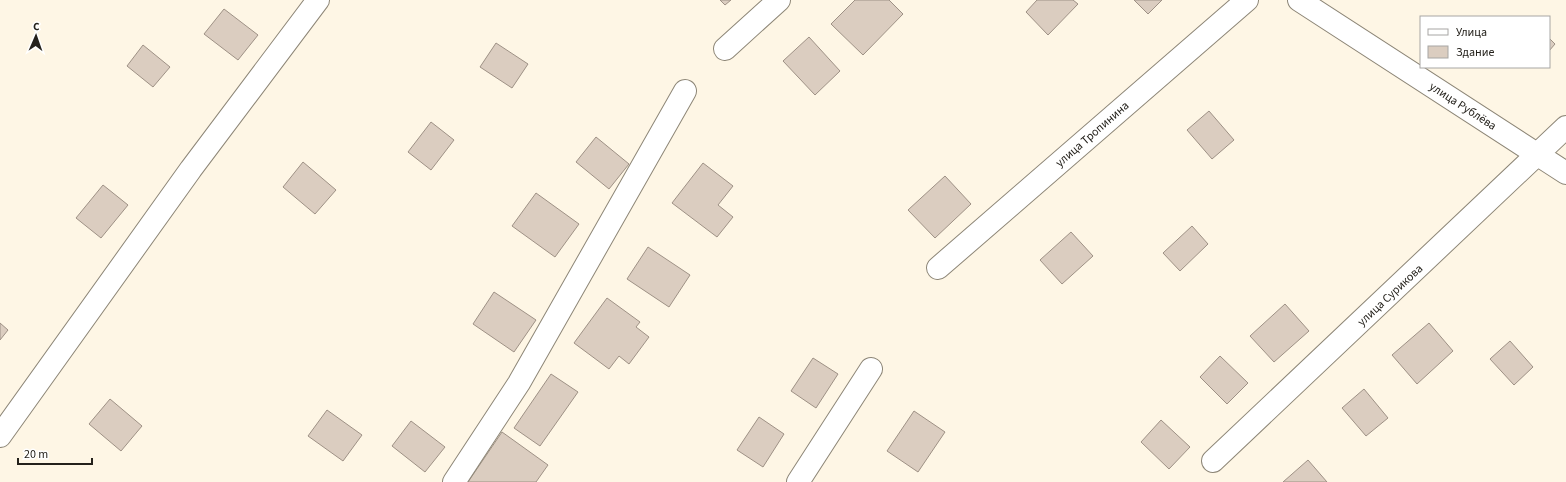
<svg xmlns="http://www.w3.org/2000/svg" width="1566" height="482" font-family="'Source Sans 3',sans-serif">
<style>
.building{fill:#dbcdc0;stroke:#9e9185}
.lines{fill:none;stroke-linecap:round;stroke-linejoin:round}
.minor-casing{stroke:#8d8677;stroke-width:24}
.minor{stroke:#fff;stroke-width:22}
.labels{text-anchor:middle;stroke-width:3;stroke-linejoin:round;paint-order:stroke}
.street-label{font-size:12px;fill:#24211b;stroke:#fff}
</style>
<rect width="100%" height="100%" fill="#fef6e5"/>
<path class="building" d="M720,0H731L725,5Z
M855,0H889L903,14L863,55L831,24Z
M1037,0H1073L1078,4L1048,35L1026,12Z
M1134,0H1162L1148,14Z
M224,9L258,35L238,60L204,34Z
M809,37L840,71L815,95L783,61Z
M1549,38L1555,44L1549,51Z
M496,43L528,64L512,88L480,67Z
M143,45L170,67L153,87L127,66Z
M1209,111L1234,140L1212,159L1187,130Z
M431,122L454,140L431,170L408,152Z
M596,137L629,164L609,189L576,162Z
M303,162L336,190L315,214L283,187Z
M703,163L733,186L718,205L733,217L717,237L672,203Z
M945,176L971,204L935,238L908,210Z
M103,185L128,205L101,238L76,218Z
M536,193L579,224L555,257L512,226Z
M1192,226L1208,244L1180,271L1163,253Z
M1071,232L1093,256L1062,284L1040,260Z
M648,247L690,275L669,307L627,279Z
M494,292L536,320L514,352L473,324Z
M607,298L640,322L636,327L649,337L629,364L619,356L609,369L574,343Z
M1285,304L1309,331L1274,362L1250,336Z
M0,323L8,330L0,340Z
M1429,323L1453,351L1417,384L1392,355Z
M1510,341L1533,367L1514,385L1490,359Z
M1220,356L1248,383L1227,404L1200,377Z
M813,358L838,374L816,408L791,391Z
M551,374L578,392L540,446L514,428Z
M1364,389L1388,418L1366,436L1342,408Z
M110,399L142,426L121,451L89,424Z
M327,410L362,435L343,461L308,436Z
M914,411L945,432L918,472L887,451Z
M759,417L784,434L763,467L737,450Z
M1161,420L1190,447L1169,469L1141,442Z
M411,421L445,447L425,472L392,446Z
M502,432L548,465L536,482H468Z
M1308,460L1327,482H1283Z"/>
<g class="lines">
<defs>
<path id="minor" d="M1299,0L1566,173
M725,49L779,0
M938,268L1247,0
M0,436L191,169L318,0
M1213,461L1566,127
M454,482L519,383L685,91
M798,482L871,369"/>
</defs>
<use href="#minor" class="minor-casing"/>
<use href="#minor" class="minor"/>
</g>
<g class="labels">
<g class="street-label">
<text transform="translate(1463 106) rotate(33)" y="4">улица Рублёва</text>
<text transform="translate(1092 134) rotate(-41)" y="4">улица Тропинина</text>
<text transform="translate(1390 295) rotate(-43)" y="4">улица Сурикова</text>
</g>
</g>
<rect x="1420" y="16" width="130" height="52" fill="#ffffff" stroke="#a7a6a4"/>
<rect x="1428" y="29" width="20" height="6" fill="#ffffff" stroke="#a7a6a4"/>
<text x="1456" y="36" font-size="12" fill="#24211b">Улица</text>
<rect x="1428" y="46" width="20" height="12" fill="#dbcdc0" stroke="#a7a6a4"/>
<text x="1456" y="56" font-size="12" fill="#24211b">Здание</text>
<g transform="translate(36 36) rotate(2)" stroke="#ffffff" stroke-width="3" paint-order="stroke">
<path d="M0-3L7 15L0 10L-7 15Z" fill="#24211b"/>
<text y="-6" font-size="11" font-weight="bold" text-anchor="middle" fill="#24211b">С</text>
</g>
<path d="M18 458v6h74v-6" fill="none" stroke="#24211b" stroke-width="2"/>
<text x="24" y="458" font-size="12" fill="#24211b" stroke="#ffffff" stroke-width="3" paint-order="stroke">20 m</text>
</svg>
